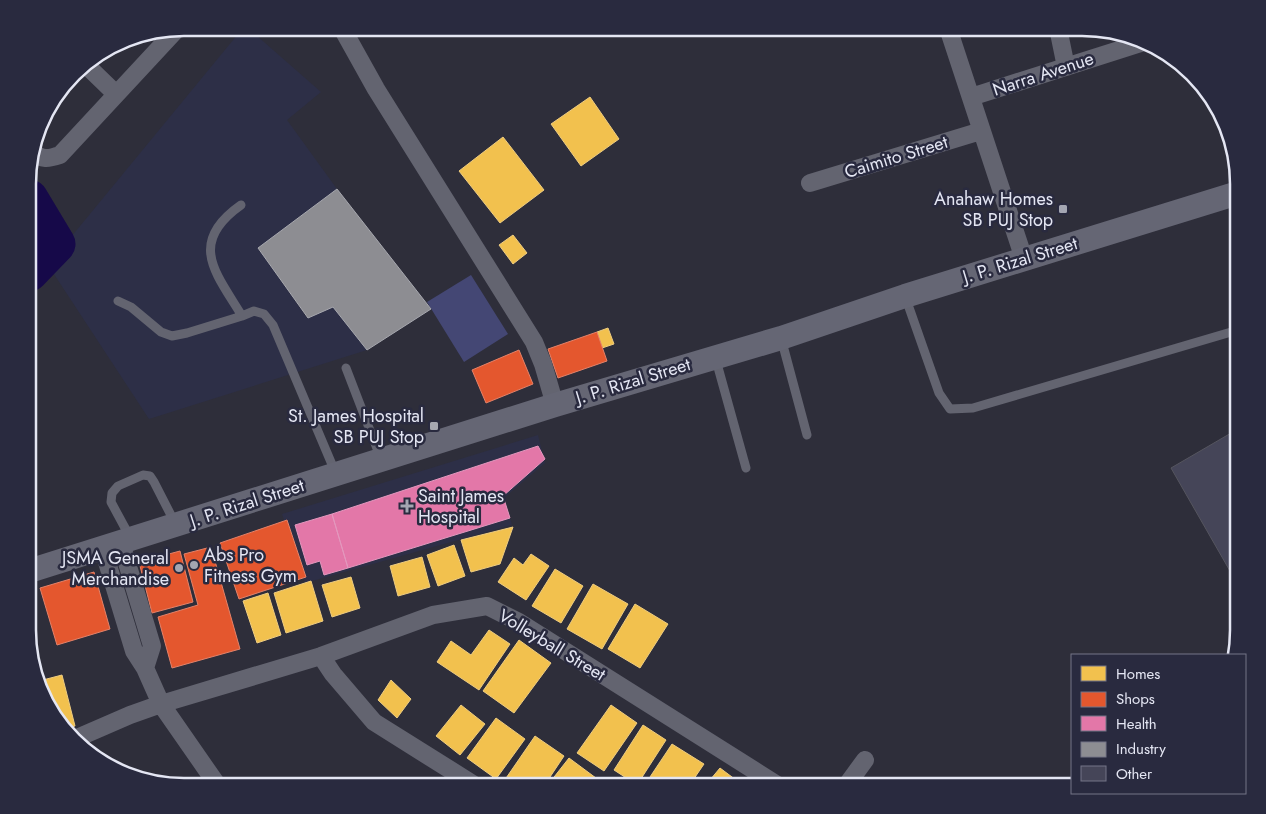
<svg xmlns="http://www.w3.org/2000/svg" width="1266" height="814" font-family="Jost,sans-serif">
<style>
.built{fill:#2d2f47}
.green{fill:#444774}
.homes{fill:#f2c14e;stroke:#eecc80}
.shops{fill:#e4572e;stroke:#e48269}
.health{fill:#e377a8;stroke:#e398be}
.industry{fill:#8d8d92;stroke:#a7a8af}
.lines{fill:none;stroke-linecap:round;stroke-linejoin:round}
.river{stroke:#160949;stroke-width:39}
.building{fill:#454558;stroke:#55555f}
.service{stroke:#636470;stroke-width:9}
.minor{stroke:#636470;stroke-width:18}
.secondary{stroke:#656674;stroke-width:24}
.poi-dot{fill:#a4a6b2;stroke:#292a3f;stroke-width:2}
.labels{text-anchor:middle;stroke-width:5;stroke-linejoin:round;paint-order:stroke}
.street-label{font-size:18px;fill:#e4e6f3;stroke:#292a3f}
.poi-label{font-size:18px;fill:#e4e6f3;stroke:#292a3f;text-anchor:end}
.rim{fill:none;stroke:#e4e6f3;stroke-width:2.5}
</style>
<rect width="100%" height="100%" fill="#2e2e3a"/>
<path class="built" d="M243,28H248L321,92L287,120L337,189L258,248L307,318L333,307L367,350L149,419L48,265Z
M538,435L545,463L504,498L512,525L305,583L282,514Z"/>
<path class="green" d="M471,275L508,334L464,362L427,302Z"/>
<path class="homes" d="M590,97L619,139L581,166L551,124Z
M503,137L544,190L500,223L459,171Z
M513,235L527,253L513,264L499,245Z
M608,328L614,344L602,348L597,332Z
M513,527L500,564L471,572L461,540Z
M454,545L465,576L438,586L427,555Z
M531,554L549,566L526,600L498,582L514,558L523,565Z
M422,557L430,587L398,596L390,566Z
M555,569L583,586L561,623L532,606Z
M351,577L360,608L332,617L322,585Z
M311,581L323,621L286,633L274,593Z
M593,584L628,604L602,649L567,629Z
M268,593L281,635L257,643L243,601Z
M635,604L668,624L640,668L608,649Z
M489,630L510,644L479,690L437,662L451,641L471,655Z
M519,640L551,663L514,713L483,691Z
M62,675L75,726L67,728L49,708L39,681Z
M391,680L411,699L397,718L378,700Z
M461,705L485,724L460,755L436,736Z
M611,705L637,723L604,771L577,753Z
M496,718L525,739L496,779L467,758Z
M643,725L666,740L637,785L614,770Z
M535,736L564,756L544,786H523L514,781L511,786H505L502,784Z
M672,744L704,764L689,786H644Z
M569,758L600,781L596,786H547Z
M720,768L736,780L731,786H705Z
M418,778L432,786H413Z"/>
<path class="shops" d="M597,332L607,361L558,378L548,349Z
M519,350L533,384L486,403L472,370Z
M287,520L306,577L239,599L220,543Z
M211,547L240,649L172,668L158,617L198,605L184,554Z
M180,551L193,602L152,613L139,562Z
M94,572L110,629L57,645L40,588Z"/>
<path class="health" d="M538,446L545,459L503,496L510,518L348,568L332,514Z
M332,514L348,568L324,575L320,561L307,565L295,525Z"/>
<path class="industry" d="M337,189L431,309L367,350L333,307L308,318L258,248Z"/>
<g class="lines">
<path class="river" d="M29,199L56,244L29,272"/>
</g>
<path class="building" d="M1238,429V585L1171,468Z"/>
<g class="lines">
<path class="service" d="M241,205C187,243 216,273 242,316L254,311L264,314L273,325L336,474
M905,296L939,393L950,409L973,408L1238,330
M118,301L131,307L161,332L172,336L187,333L242,316
M781,338L807,435
M716,360L746,468
M346,368L381,459
M131,539L111,502L112,493L118,486L143,475L150,476L154,482L175,523"/>
<path class="minor" d="M342,28L376,89L534,342L543,364L555,405
M948,28L1024,259
M1058,28L1066,67
M85,64L116,94
M971,97L1144,42
M33,152C42,160 48,159 60,155L177,29
M810,183L981,131
M121,543L152,646L145,668
M103,549L134,651L145,668L161,704L218,786
M321,656L333,674L374,722L476,786
M77,738L130,715L161,704L321,656L433,615L487,606L519,622L779,786
M846,786L865,760"/>
<path class="secondary" d="M29,571L555,405L781,338L905,296L1238,193"/>
</g>
<g class="poi-dot">
<rect x="1058" y="204" width="10" height="10" rx="2.5"/>
<rect x="429" y="421" width="10" height="10" rx="2.5"/>
<path d="M404.5 498.5h5v5h5v5h-5v5h-5v-5h-5v-5h5z"/>
<circle cx="194" cy="565" r="5"/>
<circle cx="179" cy="568" r="5"/>
</g>
<g class="labels">
<g class="street-label">
<text transform="translate(1043 74) rotate(-18)" y="6">Narra Avenue</text>
<text transform="translate(896 157) rotate(-17)" y="6">Caimito Street</text>
<text transform="translate(1020 260) rotate(-17)" y="6">J. P. Rizal Street</text>
<text transform="translate(633 381) rotate(-17)" y="6">J. P. Rizal Street</text>
<text transform="translate(247 503) rotate(-18)" y="6">J. P. Rizal Street</text>
<text transform="translate(552 645) rotate(31)" y="6">Volleyball Street</text>
</g>
<g class="poi-label">
<text x="1053" y="205">Anahaw Homes<tspan x="1053" dy="21">SB PUJ Stop</tspan></text>
<text x="424" y="422">St. James Hospital<tspan x="424" dy="21">SB PUJ Stop</tspan></text>
<text x="418" y="502" text-anchor="start">Saint James<tspan x="418" dy="21">Hospital</tspan></text>
<text x="204" y="561" text-anchor="start">Abs Pro<tspan x="204" dy="21">Fitness Gym</tspan></text>
<text x="169" y="564">JSMA General<tspan x="169" dy="21">Merchandise</tspan></text>
</g>
</g>
<path d="M0 0H1266V814H0ZM184 36H1082A148 148 0 0 1 1230 184V630A148 148 0 0 1 1082 778H184A148 148 0 0 1 36 630V184A148 148 0 0 1 184 36Z" fill="#292a3f" fill-rule="evenodd"/>
<path class="rim" d="M184 36H1082A148 148 0 0 1 1230 184V630A148 148 0 0 1 1082 778H184A148 148 0 0 1 36 630V184A148 148 0 0 1 184 36Z"/>
<rect x="1071" y="654" width="175" height="140" fill="#292a3f" stroke="#747587"/>
<rect x="1081" y="666" width="25" height="15" fill="#f2c14e" stroke="#747587"/>
<text x="1116" y="679" font-size="15" fill="#e4e6f3">Homes</text>
<rect x="1081" y="692" width="25" height="15" fill="#e4572e" stroke="#747587"/>
<text x="1116" y="704" font-size="15" fill="#e4e6f3">Shops</text>
<rect x="1081" y="716" width="25" height="15" fill="#e377a8" stroke="#747587"/>
<text x="1116" y="729" font-size="15" fill="#e4e6f3">Health</text>
<rect x="1081" y="742" width="25" height="15" fill="#8d8d92" stroke="#747587"/>
<text x="1116" y="754" font-size="15" fill="#e4e6f3">Industry</text>
<rect x="1081" y="766" width="25" height="15" fill="#454558" stroke="#747587"/>
<text x="1116" y="779" font-size="15" fill="#e4e6f3">Other</text>
</svg>
